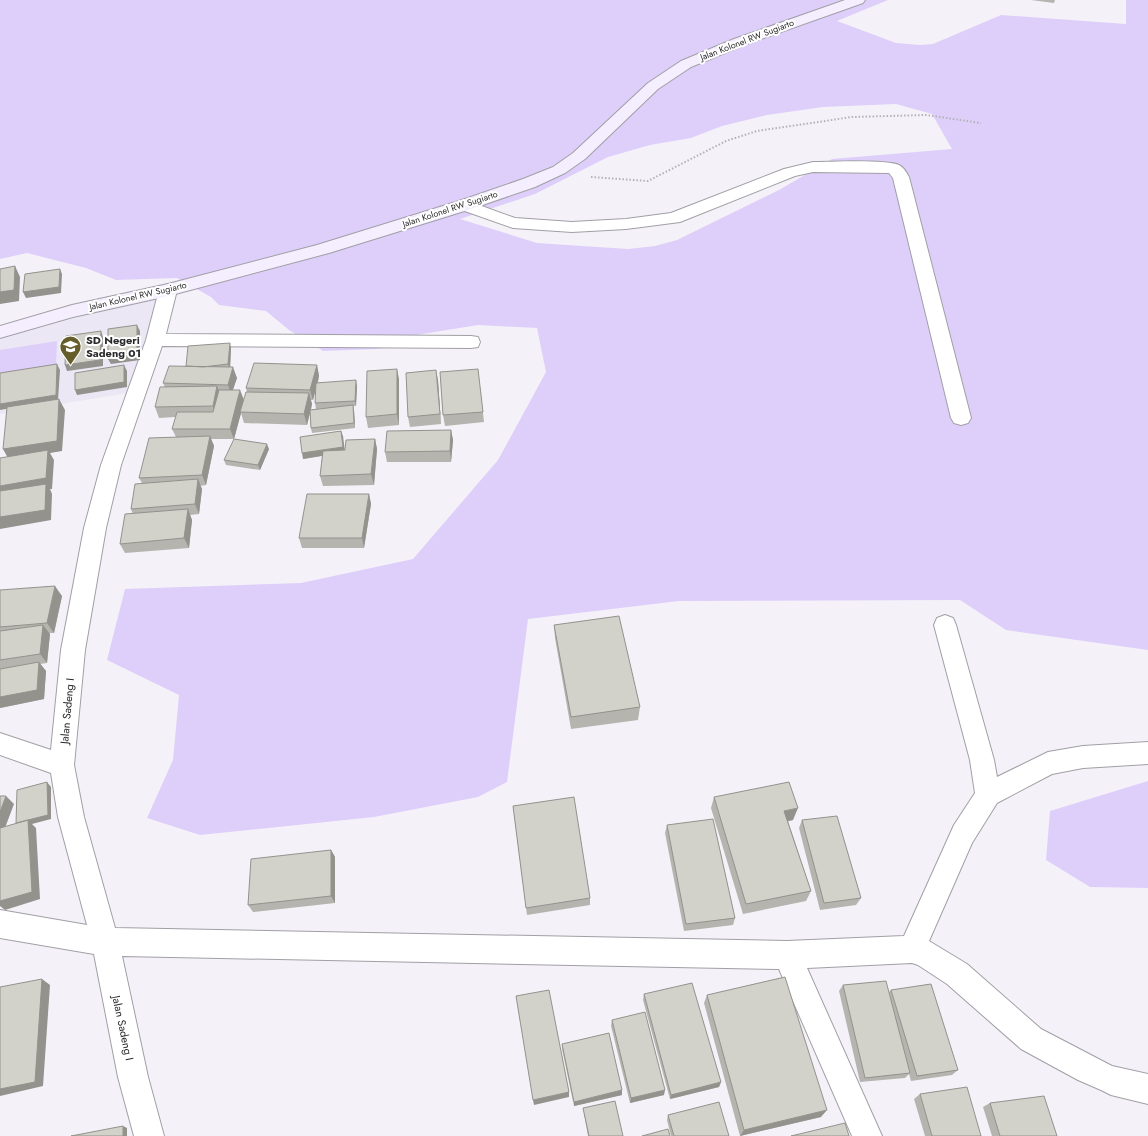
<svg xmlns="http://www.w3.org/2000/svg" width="1148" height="1136" font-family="Jost,sans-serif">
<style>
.built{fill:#ebe7f4}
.green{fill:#decffa;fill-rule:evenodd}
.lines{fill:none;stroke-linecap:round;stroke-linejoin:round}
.street-casing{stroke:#a19fa5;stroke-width:2}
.secondary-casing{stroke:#a19fa5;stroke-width:2}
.path{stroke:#b2b1b5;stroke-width:2;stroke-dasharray:1.5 2;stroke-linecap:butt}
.street{fill:#fff;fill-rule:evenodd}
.secondary{fill:#f4eeff;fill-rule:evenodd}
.wall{fill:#b5b4ae;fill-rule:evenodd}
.shaded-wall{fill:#93928d}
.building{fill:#d2d1ca;stroke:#93928d}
.labels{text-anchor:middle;stroke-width:4;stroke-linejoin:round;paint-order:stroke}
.far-street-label{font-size:9px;fill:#29282a;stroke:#fff}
.poi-label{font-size:11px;font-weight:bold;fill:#29282a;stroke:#fff;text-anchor:start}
.street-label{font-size:11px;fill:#29282a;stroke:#fff}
</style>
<rect width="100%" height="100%" fill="#f4f2f8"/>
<path class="built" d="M164,293L134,392L0,414V339Z"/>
<path class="green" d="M0,0H888L837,21L896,43L920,45L933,44L1001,15L1126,24V0H1148V650L1006,630L960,600L679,601L528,619L507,782L478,797L374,817L200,835L147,818L173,760L179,695L107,660L125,589L301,583L413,559L498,460L546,372L537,328L478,325L416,335L391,347L377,349L323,351L289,330L266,311L219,305L211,297L177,278L116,280L86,268L27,253L0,259ZM896,104L932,114L952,149L832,159L779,190L677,240L655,246L628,249L537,243L460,219L535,194L608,157L650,145L691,138L722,126L767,115L823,107Z
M57,341L56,366L0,375V350Z
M1148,781V888L1090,887L1046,860L1050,811Z"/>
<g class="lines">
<defs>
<path id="street" d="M813,162C831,162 885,159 899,165C903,167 907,173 909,177L971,418L968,423L961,425L954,423L951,418L893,178L889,173L813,172L795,176L680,222L626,229L572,232L513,228L459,209L457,205L459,201L465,200L515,218L572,222L626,219L671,213L784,169Z
M168,284L174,286L177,290L166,334L471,336L478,337L480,342L478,347L471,348L162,346L121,465L106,528L85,650L74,765L84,817L115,928L787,941L904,936L954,825L975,793L970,760L934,625L937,618L945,615L953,618L956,625L994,760L997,777L1048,752L1083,746L1148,742V764L1083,768L1052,774L997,803L972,843L929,941L967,964L1041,1029L1112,1066L1148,1074V1104L1111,1095L1101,1090L1078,1080L1021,1049L947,984L918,965L912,963L807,968L882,1136H852L779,969L122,956L148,1077L164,1136H134L118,1077L94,954L0,938V910L87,925L58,817L51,773L0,755V733L51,750L61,650L84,528L101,465L146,340L159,290L162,286Z"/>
<path id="secondary" d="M845,0H865L863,3L744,45L691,67L658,89L585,159L565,173L535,187L471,209L329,253L168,296L73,317L0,338V326L72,305L168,284L317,245L459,201L523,179L553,167L573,153L648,83L681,61L734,39Z"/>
</defs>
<use href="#street" class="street-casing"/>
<use href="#secondary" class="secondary-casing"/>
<path class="path" d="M591,177L648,181L726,141L757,131L852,117L926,115L981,123"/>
<use href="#street" class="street"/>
<use href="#secondary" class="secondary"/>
</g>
<path class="wall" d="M1031,0H1055L1054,3Z
M231,348L230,367L237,378L233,390L244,401L247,392L246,388L317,365L319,376L318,383L357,386L356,406H353L354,410L355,428L312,433L311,428L310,413L307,425L244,423L241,413L234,439H211L214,446L206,485L200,486L202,489L199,514L190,515L192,520L189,548L125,553L120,544L133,514L131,509L142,483L139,478L176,437L172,429L176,417L159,418L155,407L165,387L163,383L186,366ZM316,389L315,403L316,409L329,408L311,410L312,404L311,400H313Z
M478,369L484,422L445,426L443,415Z
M399,379V425L368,428L366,417Z
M438,380L441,424L410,427L408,417Z
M451,430L453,440L451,462H387L385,452Z
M341,431L344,450L375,439L377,449L374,485L323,486L320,476L322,456L303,459Z
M269,449L260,470L226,465L224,460Z
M369,494L371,504L364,548H302L299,538Z
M0,590L62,596L54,633H49L50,634L47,663L40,664L46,671L44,699L0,708Z
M554,625L640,707L638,720L571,729L555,638Z
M714,797L793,820L788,821L811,891L806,901L743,914L711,808Z
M513,806L590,898V905L527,915Z
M802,820L861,898L856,905L820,910L799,828Z
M667,825L735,918L733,925L684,931L665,833Z
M331,850L335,857V903L253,912L248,905Z
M843,985L889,992L891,990L958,1070L952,1075L911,1081L909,1074L905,1078L860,1082L839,991Z
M644,994L721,1082L719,1087L670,1099L643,1000Z
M707,995L821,1117L740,1136L704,1003Z
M612,1020L664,1095L630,1103L611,1026Z
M562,1044L622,1090V1095L574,1106L562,1049Z
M920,1094L981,1136H925L914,1099Z
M990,1103L1057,1136H992L983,1107Z
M583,1108L623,1136H588Z
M668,1115L729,1136H671L667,1120Z"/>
<path class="shaded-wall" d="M15,266L20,277L19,301L0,304V292Z
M60,269L62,274L61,293L26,298L23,292Z
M137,325L140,331V360L111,364L108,359Z
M101,331L103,337V366L67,371L65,365Z
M230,343L231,348L230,370L228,364Z
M57,364L60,370L58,400L0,410V404Z
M124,365L127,371V387L77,395L75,390Z
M317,365L319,376L313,400L310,390Z
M233,367L237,378L231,395L228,385Z
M397,369L399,379V425L397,414Z
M436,370L438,380L441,424L440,414Z
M356,380L357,386L356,406L355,401Z
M217,386L221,396L216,417L213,406Z
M240,390L244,400L240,412L241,413L234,439L230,429Z
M309,393L312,404L307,425L304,414Z
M59,399L65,410L62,451L50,453L54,460L52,489H50L52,494L51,520L0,529V486L9,460L3,449Z
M353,405L354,410L355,428L354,423Z
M451,430L453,440L451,462L450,451Z
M341,431L343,436L345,452L303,459L302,453Z
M210,436L214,446L206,485L202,475Z
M375,439L377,449L374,485L371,474Z
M267,444L269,449L260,470L258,465Z
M198,479L202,489L199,514L195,504Z
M369,494L371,504L364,548L362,538Z
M188,509L192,520L189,548L184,538Z
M55,586L62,596L54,633L47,623Z
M43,625L50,634L47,663L40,654Z
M39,662L46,671L44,699L0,708V697Z
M47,782L51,787V819L32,824L36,828L40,899L5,910L0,906V901L20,827Z
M6,796L14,804L0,841V812Z
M798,808L793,820L780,823L784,811Z
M331,850L335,857V903L331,896Z
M42,979L50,985L43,1086L0,1096V1089Z
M721,1082L719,1087L670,1099L671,1095Z
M622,1090V1095L574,1106V1102Z
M665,1090L664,1095L630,1103L631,1098Z
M569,1092V1097L534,1105L533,1100Z
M827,1110L821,1117L740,1136L744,1130Z
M123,1126L127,1128V1136H123Z"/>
<path class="building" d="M15,266L14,290L0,292V269Z
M60,269L59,287L23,292L25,274Z
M137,325V354L108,359V329Z
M101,331L100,360L65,365L66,336Z
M230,343L228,364L203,367L186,366L188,346Z
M254,363L317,365L310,390L246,388Z
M57,364L56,395L0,404V373Z
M124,365V382L75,390V373Z
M169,366L233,367L228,385L163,383Z
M397,369V414L366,417L367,371Z
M478,369L483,412L443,415L440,372Z
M436,370L440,414L408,417L406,373Z
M356,380L355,401L315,403L316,383Z
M217,386L213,406L155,407L160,387Z
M219,390H240L230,429H172L177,412H213Z
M246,392L309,393L304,414L240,412Z
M59,399L57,441L3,449L7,407Z
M353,405L354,423L311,428L310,410Z
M451,430L450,451L385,452L387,431Z
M341,431L343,447L302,453L300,437Z
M210,436L202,475L139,478L149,438Z
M234,439L267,444L258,465L224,460Z
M375,439L371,474L320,476L323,451L345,450L346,440Z
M48,450L46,478L0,486V458Z
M198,479L195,504L131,509L135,484Z
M46,484L45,510L0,517V491Z
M307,494H369L362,538H299Z
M188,509L184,538L120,544L125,514Z
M55,586L47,623L0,627V590Z
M619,616L640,707L571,717L554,625Z
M43,625L40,654L0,660V631Z
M39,662L37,690L0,697V669Z
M47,782L48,815L16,823L17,790Z
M789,782L798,808L784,811L811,891L746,904L714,797Z
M0,796H6L0,812Z
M574,797L590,898L526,908L513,806Z
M837,816L861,898L824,903L802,820Z
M713,819L735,918L686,924L667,825Z
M28,820L32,892L0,901V828Z
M331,850V896L248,905L251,859Z
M785,977L827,1110L744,1130L707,995Z
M42,979L35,1082L0,1089V987Z
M886,981L910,1073L865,1078L843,985Z
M692,983L721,1082L671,1095L644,994Z
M931,984L958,1070L917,1076L891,990Z
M549,990L569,1092L533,1100L516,996Z
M645,1012L665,1090L631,1098L612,1020Z
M609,1033L622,1090L574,1102L562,1044Z
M967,1087L981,1136H932L920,1094Z
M1044,1096L1057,1136H1000L990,1103Z
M615,1101L623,1136H589L583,1108Z
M719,1102L729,1136H674L668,1115Z
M845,1123L849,1136H791Z
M123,1126V1136H71Z
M668,1129L670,1136H642Z"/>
<defs>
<symbol id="school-pin" viewBox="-11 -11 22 30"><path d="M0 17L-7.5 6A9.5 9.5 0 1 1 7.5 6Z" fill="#665e2a" stroke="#fff"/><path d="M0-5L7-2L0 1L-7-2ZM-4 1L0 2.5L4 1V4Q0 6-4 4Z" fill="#fff"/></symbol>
</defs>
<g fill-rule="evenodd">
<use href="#school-pin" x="58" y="334" width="25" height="34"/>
</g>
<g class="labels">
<g class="far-street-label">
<text transform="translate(747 40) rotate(-21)" y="3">Jalan Kolonel RW Sugiarto</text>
<text transform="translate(450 209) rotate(-18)" y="3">Jalan Kolonel RW Sugiarto</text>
<text transform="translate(138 296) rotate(-13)" y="3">Jalan Kolonel RW Sugiarto</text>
</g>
<g class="poi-label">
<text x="86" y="344">SD Negeri<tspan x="86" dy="13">Sadeng 01</tspan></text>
</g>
<g class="street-label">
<text transform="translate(67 711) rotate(-85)" y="4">Jalan Sadeng I</text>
<text transform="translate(123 1028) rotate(78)" y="4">Jalan Sadeng I</text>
</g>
</g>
</svg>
